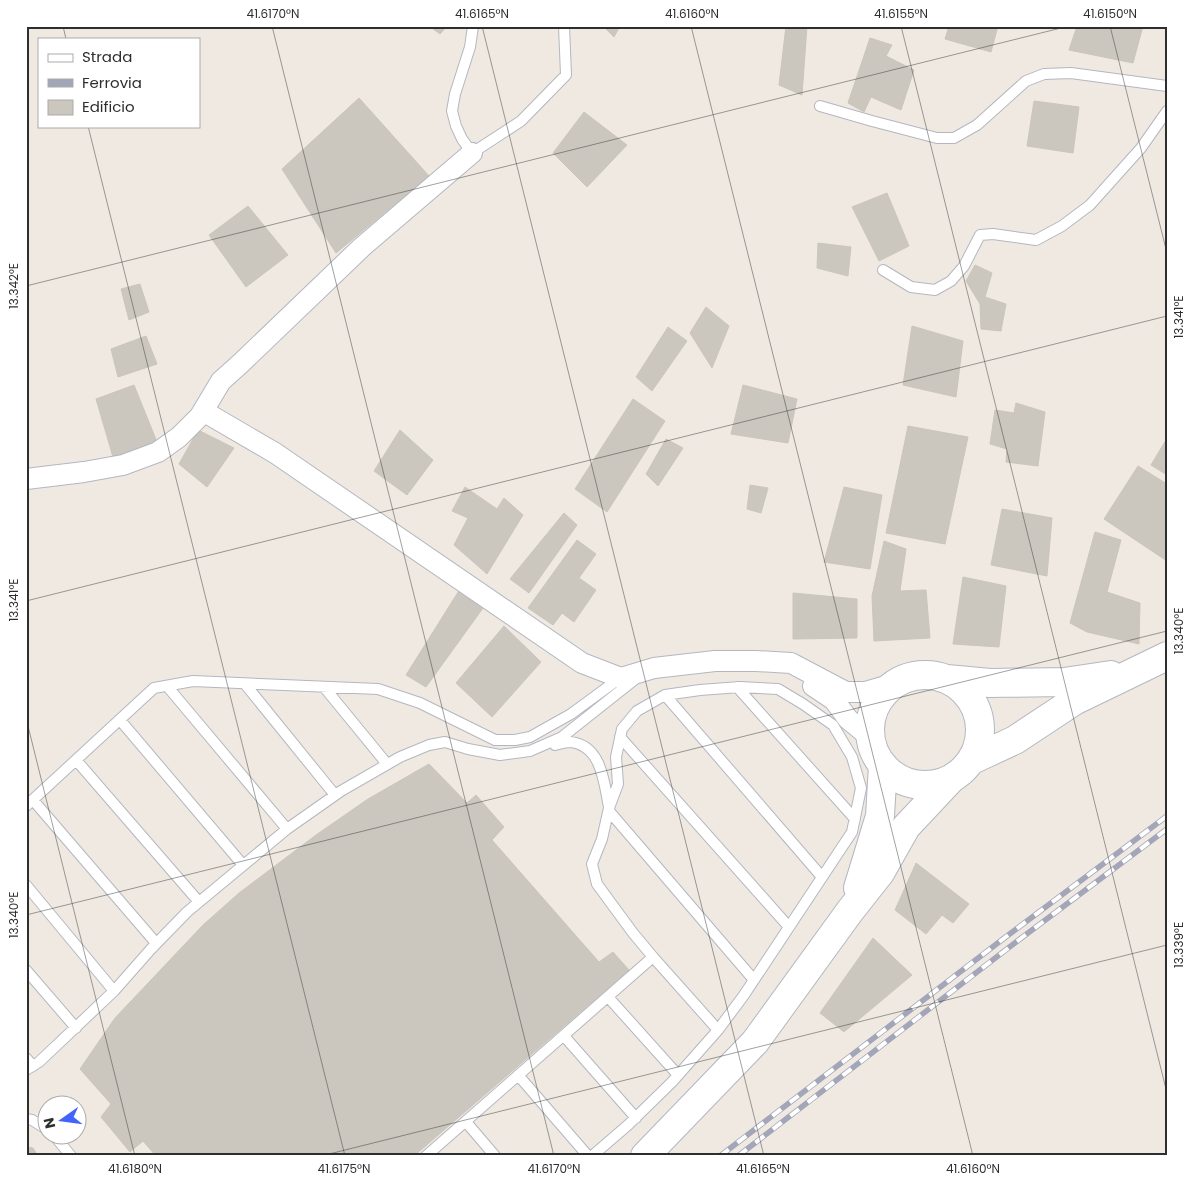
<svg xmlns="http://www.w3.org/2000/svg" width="1193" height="1182" font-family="Poppins,sans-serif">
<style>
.building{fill:#cbc7bf;stroke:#cbc5ba}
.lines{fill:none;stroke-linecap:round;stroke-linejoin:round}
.lane-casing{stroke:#b4b7c1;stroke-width:12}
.street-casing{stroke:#b4b7c1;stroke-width:22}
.secondary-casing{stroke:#b4b7c1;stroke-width:30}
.lane{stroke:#fff;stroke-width:10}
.street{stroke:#fff;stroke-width:20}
.secondary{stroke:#fff;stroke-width:28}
.rail-casing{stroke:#a3a6b8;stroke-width:5.5}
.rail{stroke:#fff;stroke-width:4;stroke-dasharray:11;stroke-linecap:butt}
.ticks{fill:none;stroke:#2e2e2e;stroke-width:1;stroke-opacity:0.45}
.neatline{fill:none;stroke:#2e2e2e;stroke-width:2}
.ticks-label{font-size:12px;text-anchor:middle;fill:#2e2e2e}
</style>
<rect width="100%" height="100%" fill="#efe9e1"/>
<path class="building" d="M429,26H447L440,34Z
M603,26H620L614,37Z
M786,26H807L802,95L779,85Z
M949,26H998L991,52L945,39Z
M1077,26H1143L1133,63L1069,50Z
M870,38L892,45L886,56L914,70L901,110L871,97L864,112L848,103Z
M359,98L429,176L336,253L282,169Z
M1034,101L1079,107L1073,153L1027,146Z
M584,112L627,145L587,187L553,153Z
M887,193L909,246L879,261L852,207Z
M248,206L288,255L246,287L209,235Z
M818,243L851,247L848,276L817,268Z
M975,265L992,273L985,297L1006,304L1001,331L981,329L980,304L966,281Z
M140,284L149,312L129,320L121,289Z
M706,307L729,326L712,368L690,333Z
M912,326L963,341L956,397L903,385Z
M668,327L687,341L652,391L636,377Z
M146,336L157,364L118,377L111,349Z
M134,385L157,442L113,457L96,399Z
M743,385L797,399L788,443L731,434Z
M633,399L665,421L607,512L575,489Z
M1016,403L1045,412L1038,466L1006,462L1007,449L990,444L995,410L1014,413Z
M908,426L968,437L945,544L886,533Z
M198,430L234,448L207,487L179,464Z
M400,430L433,460L407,495L374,471Z
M666,439L683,448L658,486L646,474Z
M1166,440L1167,441V475L1151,465Z
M1138,466L1167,484V561L1104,519Z
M750,485L768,488L761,513L747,509Z
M465,487L497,509L504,498L523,515L487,574L454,545L468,518L452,511Z
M844,487L882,495L870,569L824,562Z
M1002,509L1052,518L1047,576L991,565Z
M564,513L577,525L529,593L510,579Z
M1095,532L1121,540L1107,592L1140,603L1139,644L1087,632L1070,623Z
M577,540L596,554L579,578L596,590L574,622L562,613L553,625L528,608Z
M884,541L906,549L900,591L926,590L930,638L874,641L872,596Z
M963,577L1006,586L999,647L953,644Z
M460,589L483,608L426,687L406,675Z
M793,593L857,599V638L793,639Z
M504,626L541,662L492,717L456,683Z
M429,764L467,803L476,795L504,827L492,840L599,962L613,952L629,970L414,1156H156L143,1141L130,1152L101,1117L111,1104L80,1069L115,1018L203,925L239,893L316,835L368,799Z
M916,863L969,904L953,923L942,915L926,934L895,910Z
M873,938L912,975L844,1032L820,1013Z
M26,1147L33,1148L38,1156H26Z"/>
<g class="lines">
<defs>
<path id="lane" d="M473,26L470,47L455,94L452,111L456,126L462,139L472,153L521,121L566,75L564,26
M820,106L872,121L937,138H954L977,125L1026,81L1044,74L1071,73L1167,86
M883,270L911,287L935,290L951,281L964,266L980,235L993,234L1036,240L1062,226L1090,205L1141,148L1167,111
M245,684L335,795
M167,686L287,829
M324,687L387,764
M737,687L855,819
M665,695L822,877
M120,720L243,865
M620,737L789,927
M555,745C559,744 566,742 570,742C602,745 604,783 609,807
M76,760L199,902
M33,800L156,943
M26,806L154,688L193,681L378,689L420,703L495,740H515L530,737L571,714L620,678
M609,811L754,980
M26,885L114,991
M653,957L718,1030
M26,970L76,1028
M608,997L678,1075
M564,1036L636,1118
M26,1058L33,1066
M26,1070L39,1062L114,991L151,949L187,912L287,829L341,791L400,757L429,745L445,742L468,749L500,755L530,751L562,737L634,680
M518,1075L588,1156
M26,1119L32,1120L48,1130
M466,1122L495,1156
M53,1134L71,1156
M426,1156L653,957L633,933L597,884L592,864L602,839L609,808L618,784L616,757L622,729L637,711L665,695L700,690L740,687L778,689L803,704L833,725L852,757L861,788L852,832L744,995L718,1030L672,1082L628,1125L592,1156"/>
<path id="street" d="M203,411L275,453L582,663L621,678L654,668L715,661H756L791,663L846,692H865L896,683
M26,479L84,472L123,465L158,452L179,437L200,416L221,381L240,364L362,247L472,153
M813,686L834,700L848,719L871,738"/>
<path id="secondary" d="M870 730a55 55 0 1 1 110 0a55 55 0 1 1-110 0Z
M947,679L990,683L1064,682L1111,675
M972,760L1015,740L1074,701L1167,656
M858,888L880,816L883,765
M645,1156L755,1042L850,911L880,873L906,827L952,778"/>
</defs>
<use href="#lane" class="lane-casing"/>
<use href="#street" class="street-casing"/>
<use href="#secondary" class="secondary-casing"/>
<use href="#lane" class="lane"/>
<use href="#street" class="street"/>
<use href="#secondary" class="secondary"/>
<defs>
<path id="rail" d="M720,1156L1003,939L1167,816
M738,1156L1020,939L1167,829"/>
</defs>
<use href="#rail" class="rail-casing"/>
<use href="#rail" class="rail"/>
</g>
<path class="ticks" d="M63,26L66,39M272,26L554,1156M482,26L764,1156M691,26L973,1156M901,26L1167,1093M1110,26L1167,253M88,126L345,1156M26,286L1069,26M26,601L1167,316M26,718L135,1156M26,915L1167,631M321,1156L1167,945"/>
<rect width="1193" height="1182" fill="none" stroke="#ffffff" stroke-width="55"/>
<rect x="38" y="38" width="162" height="90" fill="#ffffff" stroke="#ababab"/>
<rect x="48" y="54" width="25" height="8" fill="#ffffff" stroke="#ababab"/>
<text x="82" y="62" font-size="15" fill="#2e2e2e">Strada</text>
<rect x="48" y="79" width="25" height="8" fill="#a3a6b8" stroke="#ababab"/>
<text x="82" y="88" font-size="15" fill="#2e2e2e">Ferrovia</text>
<rect x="48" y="100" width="25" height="15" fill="#cbc7bf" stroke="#ababab"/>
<text x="82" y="112" font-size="15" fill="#2e2e2e">Edificio</text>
<g transform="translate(62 1120) rotate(256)"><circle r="24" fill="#ffffff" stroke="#ababab"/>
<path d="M0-4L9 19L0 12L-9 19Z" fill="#4264fb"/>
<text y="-8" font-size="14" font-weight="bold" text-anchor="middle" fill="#2e2e2e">N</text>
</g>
<rect x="28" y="28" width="1138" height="1126" class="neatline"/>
<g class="ticks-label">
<text x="273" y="18">41.6170°N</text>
<text x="482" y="18">41.6165°N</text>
<text x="692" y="18">41.6160°N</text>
<text x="901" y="18">41.6155°N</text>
<text x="1110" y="18">41.6150°N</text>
<text transform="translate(14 286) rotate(-90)" y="4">13.342°E</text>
<text transform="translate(1179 317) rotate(-90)" y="4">13.341°E</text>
<text transform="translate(14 600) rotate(-90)" y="4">13.341°E</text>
<text transform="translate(1179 631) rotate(-90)" y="4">13.340°E</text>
<text transform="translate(14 915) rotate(-90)" y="4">13.340°E</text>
<text transform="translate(1179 945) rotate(-90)" y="4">13.339°E</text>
<text x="135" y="1173">41.6180°N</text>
<text x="344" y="1173">41.6175°N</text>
<text x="554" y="1173">41.6170°N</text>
<text x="763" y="1173">41.6165°N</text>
<text x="973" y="1173">41.6160°N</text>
</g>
</svg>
